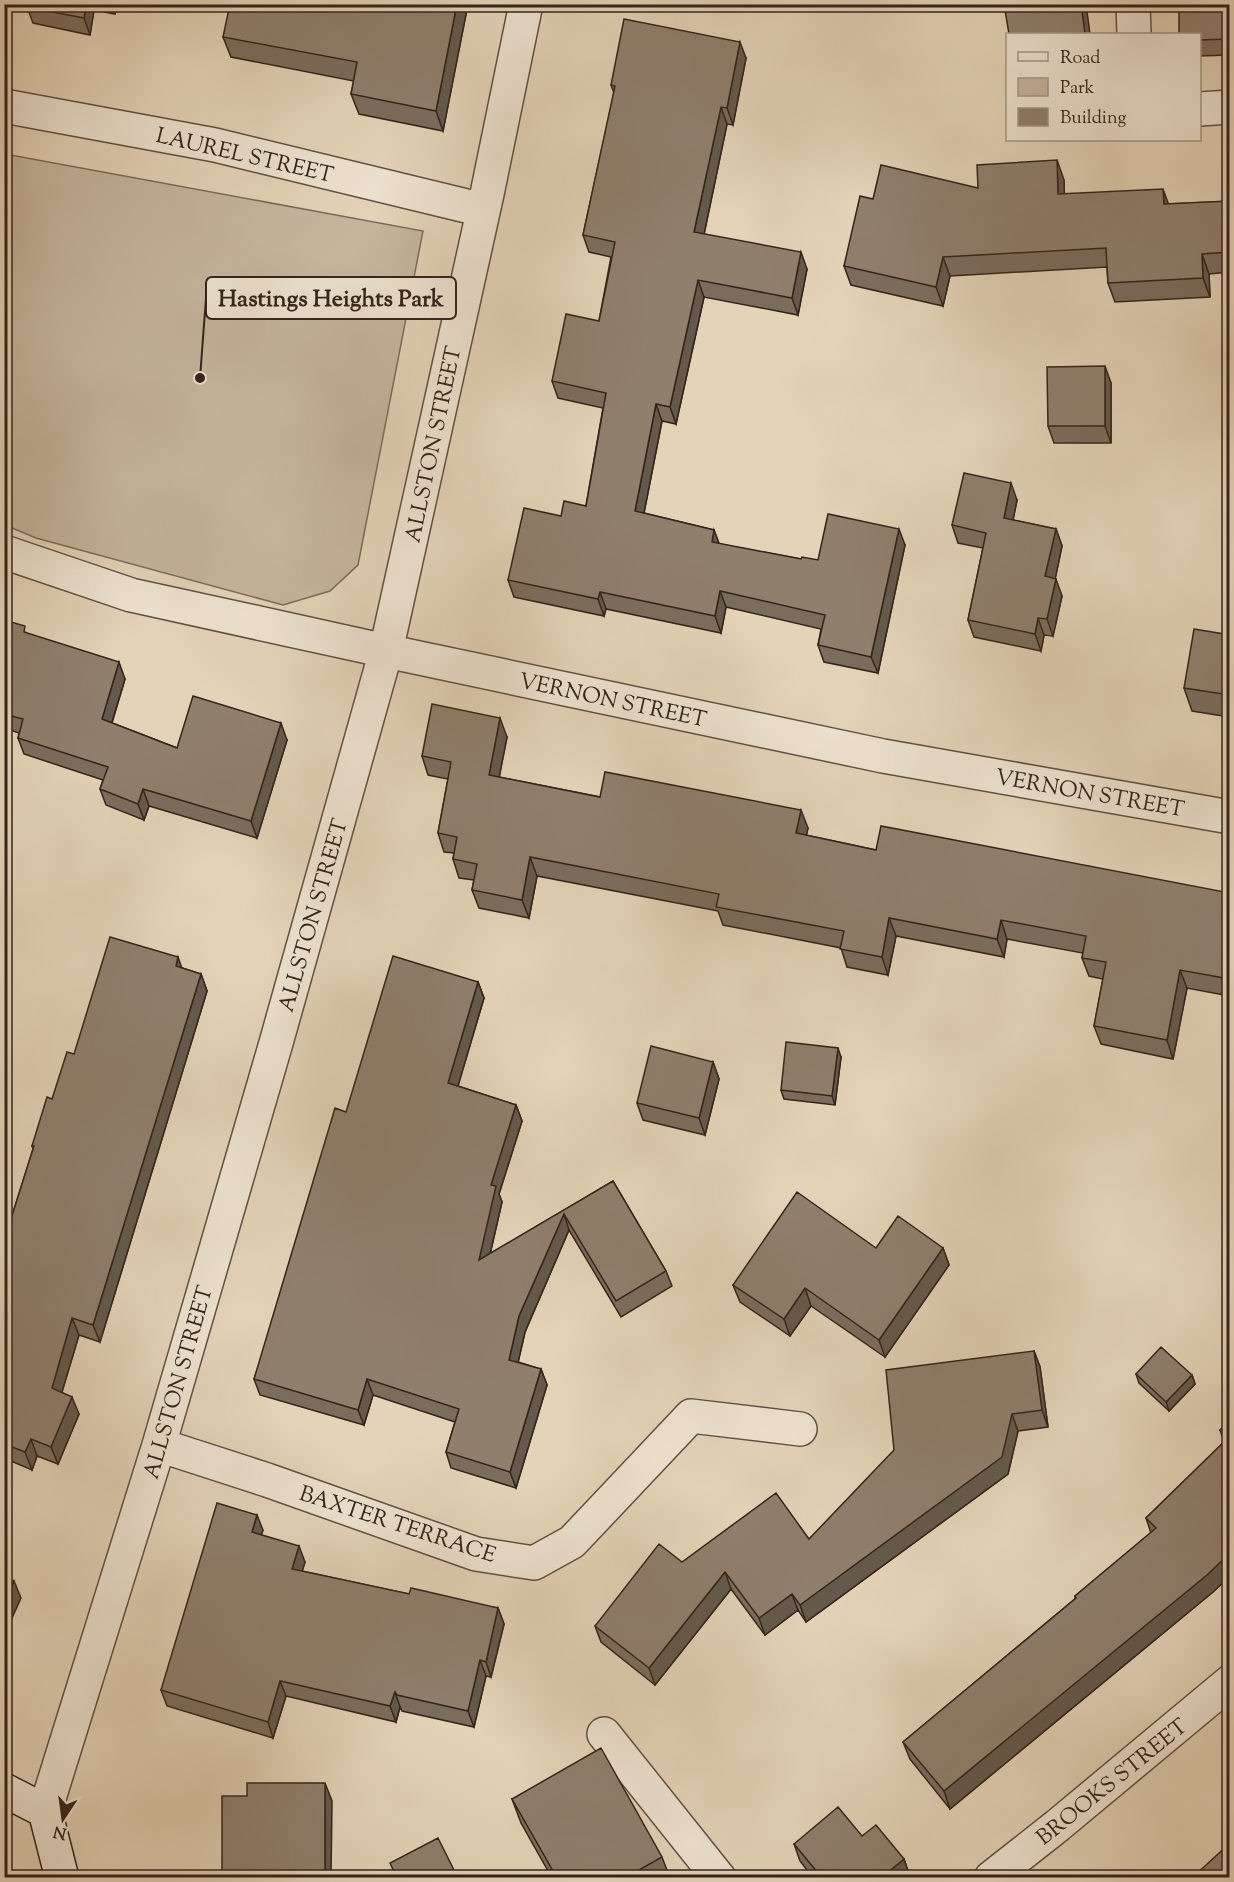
<svg xmlns="http://www.w3.org/2000/svg" width="1234" height="1882" font-family="'Sorts Mill Goudy',serif">
<style>
.green{fill:#c5b59d;stroke:#7c6c5c;stroke-width:1.5}
.lines{fill:none;stroke-linecap:round;stroke-linejoin:round}
.street-casing{stroke:#605043;stroke-width:36}
.secondary-casing{stroke:#34241c;stroke-width:36}
.street{stroke:#ede2d0;stroke-width:33}
.secondary{stroke:#ede2d0;stroke-width:33}
.wall{fill:#7b6d5e;stroke:#34241c;stroke-width:1.5}
.shaded-wall{fill:#64594c;stroke:#34241c;stroke-width:1.5}
.building{fill:#8f7f6d;stroke:#34241c;stroke-width:1.5}
.labels{text-anchor:middle;stroke-width:4.5;stroke-linejoin:round;paint-order:stroke}
.street-label{font-size:22px;fill:#34241c;stroke:#ede2d0}
.leader{fill:none;stroke:#34241c;stroke-width:2}
.callout-dot{fill:#34241c;stroke:#ede2d0;stroke-width:2}
.callout{fill:#ede2d0;stroke:#34241c;stroke-width:2}
.callout-label{font-size:24px;text-anchor:middle;font-weight:bold;fill:#34241c}
</style>
<rect width="100%" height="100%" fill="#e3d3b7"/>
<filter id="stains"><feTurbulence type="fractalNoise" baseFrequency=".00333" numOctaves="4"/><feColorMatrix values="0 0 0 0 .2 0 0 0 0 .09 0 0 0 0 .02 0 0 0 .5 -.17"/></filter>
<radialGradient id="worn" r=".72"><stop offset=".6" stop-color="#630" stop-opacity="0"/><stop offset="1" stop-color="#630" stop-opacity=".3"/></radialGradient>
<path class="green" d="M5,154L423,231L358,565L330,591L283,605L36,538L5,525Z"/>
<g class="lines">
<defs>
<path id="street" d="M1133,4L1134,34
M4,106L215,145L483,210
M1200,109L1230,107
M4,552L131,595L386,651L883,756L1230,817
M159,1445L267,1480L476,1554L534,1563L572,1542L691,1416L800,1429
M604,1734L719,1878
M45,1811L159,1445L276,1043L386,651L487,194L526,4
M991,1878L1057,1826L1230,1682"/>
<path id="secondary" d="M4,1790L45,1811L62,1878"/>
</defs>
<use href="#street" class="street-casing"/>
<use href="#secondary" class="secondary-casing"/>
<use href="#street" class="street"/>
<use href="#secondary" class="secondary"/>
</g>
<path class="wall" d="M28,4H117L115,14L94,10L90,35L33,23L27,7Z
M468,4L443,131L359,114L351,94L354,81L231,57L223,37Z
M1230,4V55L1200,56V34Z
M746,58L733,125L727,124L704,234L807,269L798,315L704,297L676,424L662,421L644,513L714,530L719,544L801,559L818,560L905,545L878,673L824,662L818,645L821,629L726,607L721,633L606,609L604,616L514,597L508,580L561,516L586,506L603,408L558,398L552,381L599,321L611,257L589,252L583,235L614,93L611,85Z
M1064,180V194L1169,204L1230,201V272L1209,274L1210,297L1115,302L1108,283L1107,267L950,276L943,306L851,285L844,266L873,199L978,188Z
M1111,383V443H1054L1048,426Z
M1017,500L1013,520L1056,529L1062,546L1055,579L1062,596L1053,636L1044,635L1041,651L974,637L968,620L983,548L958,543L952,525Z
M4,620L28,634L125,679L112,723L177,748L287,740L257,838L149,806L144,820L106,805L100,789L103,780L24,754L18,738L19,733L4,728Z
M1230,635V717L1192,711L1184,688Z
M507,737L499,777L600,797L808,828L806,835L876,850L1230,893V996L1187,988L1173,1059L1101,1044L1094,1026L1103,979L1089,976L1082,958L1083,953L1007,939L1004,957L896,936L888,975L847,967L841,948L723,925L718,911L537,876L529,918L479,908L472,890L474,880L459,878L453,859L454,853L444,852L438,833L448,779L428,775L422,756Z
M182,968L201,974L207,991L100,1342L79,1335L62,1392L79,1414L58,1464L37,1456L32,1470L4,1458V1241L33,1149L32,1146L52,1099L74,1054Z
M478,982L484,998L458,1086L516,1105L522,1121L499,1194L502,1202L490,1254L613,1181L666,1271L672,1286L621,1317L569,1230L525,1332L518,1362L541,1369L547,1385L516,1488L451,1468L446,1452L455,1422L373,1395L364,1425L260,1395L254,1379L346,1112Z
M841,1057L835,1105L784,1099L781,1090Z
M713,1062L719,1079L705,1135L643,1120L637,1103Z
M876,1248H943L949,1265L885,1357L811,1306L790,1336L740,1302L733,1285Z
M1034,1351L1040,1367L1048,1427L1018,1431L1008,1474L806,1622L798,1610L765,1635L731,1589L655,1685L601,1642L595,1626L682,1562L809,1539Z
M1136,1374L1192,1375L1195,1384L1169,1411L1139,1383Z
M1230,1421V1576L1213,1592L950,1809L910,1759L903,1742L1075,1599V1596L1151,1533L1146,1518L1224,1442L1220,1430Z
M263,1530L261,1535L305,1562L302,1571L409,1594L498,1608L504,1624L491,1677L486,1676L474,1727L402,1711L400,1707L396,1722L286,1696L273,1738L167,1706L161,1690Z
M512,1799L662,1857L670,1878H552L521,1823Z
M862,1836L904,1859L910,1877L909,1878H813L800,1861L794,1844Z"/>
<path class="shaded-wall" d="M87,4H92L94,10L90,35L84,18Z
M112,4H117L115,14Z
M457,4H468L443,131L436,111Z
M1081,4H1086L1090,34H1085Z
M740,42L746,58L733,125L727,108Z
M721,107L727,124L701,249L694,232Z
M1057,160L1064,180L1065,214L1058,194Z
M1163,189L1170,208L1164,204Z
M801,252L807,269L798,315L792,298Z
M1202,254L1209,274L1210,297L1203,278Z
M943,257L950,276L943,306L936,287Z
M698,280L704,297L676,424L670,407Z
M1105,366L1111,383V443L1105,426Z
M656,404L662,421L641,528L635,511Z
M1011,483L1017,500L1010,535L1004,518Z
M899,529L905,545L878,673L871,657Z
M1056,529L1062,546L1052,594L1045,576Z
M714,530L720,546L712,542Z
M1056,579L1062,596L1053,636L1047,619Z
M720,591L726,607L721,633L715,616Z
M600,592L606,609L604,616L598,599Z
M1038,618L1044,635L1041,651L1035,634Z
M119,662L125,679L108,735L102,719Z
M500,718L507,737L496,794L489,775Z
M281,723L287,740L257,838L251,821Z
M143,789L149,806L144,820L138,804Z
M801,810L808,828L803,852L796,833Z
M530,857L537,876L529,918L522,900Z
M889,918L896,936L888,975L882,957Z
M1001,920L1007,939L1004,957L997,939Z
M178,957L184,974L176,966Z
M1180,970L1187,988L1173,1059L1167,1040Z
M201,974L207,991L100,1342L93,1325Z
M478,982L484,998L454,1099L448,1083Z
M838,1048L841,1057L835,1105L832,1096Z
M713,1062L719,1079L705,1135L699,1118Z
M516,1105L522,1121L499,1194L502,1202L485,1276L479,1260L491,1185Z
M564,1214L569,1230L525,1332L515,1376L509,1360L519,1316Z
M943,1248L949,1265L885,1357L879,1340Z
M805,1288L811,1306L790,1336L784,1319Z
M72,1318L79,1335L58,1405L52,1388Z
M1034,1351L1040,1367L1048,1427L1042,1410Z
M541,1369L547,1385L516,1488L510,1472Z
M1192,1375L1195,1384L1169,1411L1166,1402Z
M367,1379L373,1395L364,1425L358,1410Z
M72,1397L79,1414L58,1464L51,1447Z
M1012,1414L1018,1431L1008,1474L806,1622L800,1605Z
M31,1439L37,1456L32,1470L25,1452Z
M257,1515L263,1530L257,1548L252,1532Z
M299,1546L305,1562L298,1585L292,1569Z
M1230,1553V1576L1213,1592L950,1809L944,1791Z
M725,1572L731,1589L655,1685L649,1668Z
M14,1581L21,1598L4,1636V1604Z
M792,1594L798,1610L765,1635L759,1618Z
M498,1608L504,1624L491,1677L486,1662Z
M480,1660L486,1676L474,1727L468,1711Z
M280,1681L286,1696L273,1738L268,1722Z
M395,1692L400,1707L396,1722L390,1706Z
M325,1783L332,1801L331,1878H325Z
M904,1859L910,1877L909,1878H881Z"/>
<path class="building" d="M28,4H87L84,18L27,7Z
M230,4H457L436,111L351,94L357,62L223,37Z
M1004,4H1081L1085,34H1009Z
M1179,4H1230V39L1200,40V34H1179Z
M624,19L740,42L727,108L721,107L694,232L801,252L792,298L698,280L670,407L656,404L635,511L714,530L712,542L801,559L802,557L818,560L828,514L899,529L871,657L818,645L825,615L720,591L715,616L600,592L598,599L508,580L524,508L561,516L564,501L586,506L606,393L552,381L566,314L599,321L615,242L583,235L615,86L611,85Z
M1057,160L1058,194L1163,189L1164,204L1230,201V252L1202,254L1203,278L1108,283L1106,248L943,257L936,287L844,266L860,196L873,199L881,165L978,188L977,165Z
M1105,366V426H1048L1047,367Z
M964,473L1011,483L1004,518L1056,529L1045,576L1056,579L1047,619L1038,618L1035,634L968,620L986,533L952,525Z
M4,620L25,626L24,632L119,662L102,719L177,748L193,696L281,723L251,821L143,789L138,804L100,789L108,767L18,738L23,719L4,714Z
M1194,629L1230,635V695L1184,688Z
M432,704L500,718L489,775L600,797L605,772L801,810L796,833L876,850L881,826L1230,893V979L1180,970L1167,1040L1094,1026L1106,962L1082,958L1086,936L1001,920L997,939L889,918L882,957L840,949L844,931L716,907L719,894L530,857L522,900L472,890L477,864L453,859L457,837L438,833L451,762L422,756Z
M110,937L178,957L176,966L201,974L93,1325L72,1318L52,1388L72,1397L51,1447L31,1439L25,1452L4,1444V1241L34,1146H32L47,1097L52,1099L67,1052L74,1054Z
M393,956L478,982L448,1083L516,1105L491,1185L496,1186L479,1260L613,1181L666,1271L616,1301L564,1214L519,1316L509,1360L541,1369L510,1472L446,1452L459,1409L367,1379L358,1410L254,1379L335,1108L346,1112Z
M786,1042L838,1048L832,1096L781,1090Z
M651,1046L713,1062L699,1118L637,1103Z
M797,1192L876,1248L898,1216L943,1248L879,1340L805,1288L784,1319L733,1285Z
M1161,1347L1192,1375L1166,1402L1136,1374Z
M1034,1351L1042,1410L1012,1414L1002,1457L800,1605L792,1594L759,1618L725,1572L649,1668L595,1626L659,1544L682,1562L776,1493L809,1539L894,1450L886,1370Z
M1230,1421V1553L1207,1575L944,1791L903,1742L1076,1598L1075,1596L1156,1528L1146,1518L1228,1438L1220,1430Z
M217,1503L257,1515L252,1532L299,1546L292,1569L409,1594L411,1588L498,1608L486,1662L480,1660L468,1711L397,1695L395,1692L390,1706L280,1681L268,1722L161,1690Z
M4,1577L14,1581L4,1604Z
M601,1748L662,1857L625,1878H557L512,1799Z
M247,1783H325V1878H222V1796H247Z
M838,1807L862,1836L876,1825L904,1859L881,1878H813L818,1873L794,1844Z
M438,1838L458,1878H397L390,1863Z
M1230,1843V1878H1192Z"/>
<g class="labels">
<g class="street-label">
<text transform="translate(245 154) rotate(13)" y="8">LAUREL STREET</text>
<text transform="translate(432 444) rotate(-78)" y="8">ALLSTON STREET</text>
<text transform="translate(613 699) rotate(12)" y="8">VERNON STREET</text>
<text transform="translate(1090 792) rotate(10)" y="8">VERNON STREET</text>
<text transform="translate(312 915) rotate(-74)" y="8">ALLSTON STREET</text>
<text transform="translate(177 1382) rotate(-74)" y="8">ALLSTON STREET</text>
<text transform="translate(398 1523) rotate(18)" y="8">BAXTER TERRACE</text>
<text transform="translate(1111 1781) rotate(-39)" y="8">BROOKS STREET</text>
</g>
</g>
<path class="leader" d="M200 378L206 298"/>
<circle class="callout-dot" cx="200" cy="378" r="6"/>
<rect class="callout" x="206" y="277" width="250" height="42" rx="6"/>
<g class="callout-label">
<text x="331" y="306">Hastings Heights Park</text>
</g>
<rect width="1234" height="1882" fill="none" stroke="#e3d3b7" stroke-width="24"/>
<rect x="6" y="6" width="1222" height="1870" fill="none" stroke="#34241c" stroke-width="3"/>
<rect x="12" y="12" width="1210" height="1858" fill="none" stroke="#34241c" stroke-width="1.5"/>
<rect x="1006" y="33" width="195" height="108" fill="#ede2d0" stroke="#a39688" stroke-width="1.5"/>
<rect x="1018" y="52" width="30" height="9" fill="#ede2d0" stroke="#a39688" stroke-width="1.5"/>
<text x="1060" y="63" font-size="18" fill="#34241c">Road</text>
<rect x="1018" y="78" width="30" height="18" fill="#c5b59d" stroke="#a39688" stroke-width="1.5"/>
<text x="1060" y="93" font-size="18" fill="#34241c">Park</text>
<rect x="1018" y="108" width="30" height="18" fill="#8f7f6d" stroke="#a39688" stroke-width="1.5"/>
<text x="1060" y="123" font-size="18" fill="#34241c">Building</text>
<g transform="translate(63 1819) rotate(193)" stroke="#ede2d0" stroke-width="4.5" paint-order="stroke">
<path d="M0-4.5L10 22L0 15L-10 22Z" fill="#34241c"/>
<text y="-9" font-size="16" font-weight="bold" text-anchor="middle" fill="#34241c">N</text>
</g>
<rect width="100%" height="100%" filter="url(#stains)"/>
<rect width="100%" height="100%" fill="url(#worn)"/>
</svg>
